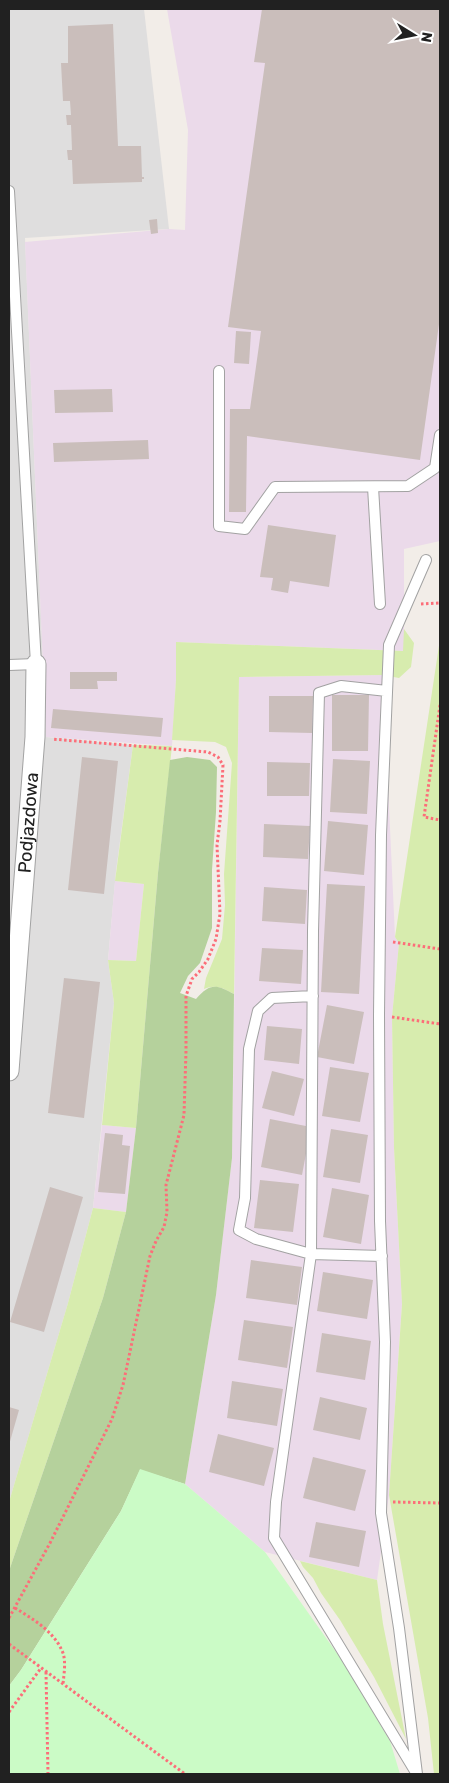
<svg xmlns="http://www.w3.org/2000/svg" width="449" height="1783" font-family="Rubik,sans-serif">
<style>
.residential{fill:#dfdede}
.industrial{fill:#ebdaea}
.grass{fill:#d7ecae}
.forest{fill:#b5d19c}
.park{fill:#cbfbc6}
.building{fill:#cabebb}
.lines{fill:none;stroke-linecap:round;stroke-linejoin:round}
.service-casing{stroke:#a2a2a2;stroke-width:12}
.minor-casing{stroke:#a2a2a2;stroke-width:21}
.path{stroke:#fc6e79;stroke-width:3;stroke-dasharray:2.5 2.5;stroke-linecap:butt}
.service{stroke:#fff;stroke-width:10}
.minor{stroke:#fff;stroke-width:19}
.labels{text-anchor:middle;stroke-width:4;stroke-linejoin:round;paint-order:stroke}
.street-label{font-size:18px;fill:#212121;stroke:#fff}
</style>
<rect width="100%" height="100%" fill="#f2ede8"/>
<path class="residential" d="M9,9H144L169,229L25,238L46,737L133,745L116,871L108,960L114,1003L93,1208L68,1303L9,1502Z"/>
<path class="industrial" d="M167,9H440V541L404,549V651L176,642V680L172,746L46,737L25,242L169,229L185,230L188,130Z
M383,675L395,937L399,943L392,1017L394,1148L402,1303L389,1495L377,1580L265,1552L185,1484L216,1295L232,1158L239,677Z
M115,881L144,884L136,961L108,960Z
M102,1125L136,1128L126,1212L93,1208Z"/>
<path class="grass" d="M404,629L414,643L411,667L399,678L383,675L239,677L234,994C223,988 216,984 204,989L206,978L222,939L225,905L224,874L232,763L226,747L215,742L172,740L176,680V642L403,651Z
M440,639V1774H434L428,1718L389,1495L402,1304L394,1148L392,1017L399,943L395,937Z
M133,745L172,746L158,873L136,1128L102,1125L114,1003L108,960L136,961L144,884L115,881Z
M93,1208L126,1212L103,1298L9,1571V1502L68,1303Z
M300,1561L377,1580L383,1624L406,1739L374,1677L340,1620L321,1593L313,1578L303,1567Z"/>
<path class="forest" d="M187,757L210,760L217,767L216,812L212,870V928L200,963L188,976L180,993L196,999C210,983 216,984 234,994L232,1158L216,1295L185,1484L140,1470L121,1511L21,1670L9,1686V1571L103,1298L126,1212L136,1128L158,873L170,760Z"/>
<path class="park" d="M140,1469L185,1484L265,1552L341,1659L390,1741L400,1774H9V1686L21,1670L121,1511Z"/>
<path class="building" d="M262,9H440V317L420,460L247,436L246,512H229L230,409H250L261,331L228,327L265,63L254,62Z
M113,24L118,146H141L142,177H144V179H142V182L73,184L72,160H68L67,150H72L71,125H67L66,115H71L70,101H63L61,63H68V26Z
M157,219L158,233L151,234L149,220Z
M236,331L251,332L249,364L234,363Z
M112,389L113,412L55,413L54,390Z
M148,440L149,459L54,462L53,443Z
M268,525L336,535L329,587L290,581L288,593L271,590L273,578L260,577Z
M70,672H117V681H97L98,689H70Z
M332,695H369L368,751H332Z
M269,696H313L312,733L269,732Z
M53,709L163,718L161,737L51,728Z
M82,757L118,761L104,894L68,890Z
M333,759L370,761L367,814L330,812Z
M267,762L310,763L309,796H267Z
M328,821L368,825L364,875L324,871Z
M264,824L310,826L308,859L263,857Z
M327,884L365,886L359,994L321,992Z
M264,887L307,890L305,924L262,921Z
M262,948L303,950L301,984L259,981Z
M64,978L100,982L84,1118L48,1113Z
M327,1005L364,1012L354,1064L317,1057Z
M267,1026L302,1029L299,1064L264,1060Z
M330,1067L369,1073L360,1122L322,1116Z
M272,1071L304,1079L294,1116L262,1108Z
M270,1119L311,1127L302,1175L261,1167Z
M331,1129L368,1135L360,1183L323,1177Z
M105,1133L123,1135L122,1145L130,1146L125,1194L98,1192Z
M260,1180L299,1184L293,1232L254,1228Z
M50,1187L83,1197L44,1332L10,1322Z
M332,1188L369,1195L361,1244L323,1237Z
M251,1260L302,1267L297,1305L246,1298Z
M323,1272L373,1280L367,1319L317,1311Z
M244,1320L293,1327L287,1368L238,1360Z
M322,1333L371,1341L365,1380L316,1372Z
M232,1381L283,1389L277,1426L227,1418Z
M320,1397L367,1408L360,1440L313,1430Z
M9,1407L19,1410L9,1445Z
M218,1434L274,1448L264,1486L209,1472Z
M313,1457L366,1470L355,1511L303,1498Z
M316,1522L366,1531L359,1567L309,1557Z"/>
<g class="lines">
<defs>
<path id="service" d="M9,191L36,664L9,665
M219,371V526L245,529L275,487L408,486L435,468L440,435
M373,487L380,604
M387,691L341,686L319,693L313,931L311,1254L276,1502L274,1538L415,1771
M313,996L272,998L258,1011L249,1049L245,1198L239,1230L256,1239L311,1254L382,1256
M417,1774L399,1628L381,1513L385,1342L380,1221L379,1015L381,835L389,645L426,560"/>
<g id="minor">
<path id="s1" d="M9,1071L35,737L36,664"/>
</g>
</defs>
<use href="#service" class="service-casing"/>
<use href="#minor" class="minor-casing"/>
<path class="path" d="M421,604L440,603
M440,705L424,817L440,820
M393,942L440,949
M392,1017L440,1024
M393,1502L440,1503
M15,1608C33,1619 55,1632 63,1653C66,1662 64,1674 63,1684
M9,1618L50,1543L112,1419L123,1385L150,1256L156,1241L164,1227L167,1212L166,1185L184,1115L186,1051V996L192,979L199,972L208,959L216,939L220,914L217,845L220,821L223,765L218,757L208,752L52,739
M9,1644L185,1774
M46,1672L48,1774
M9,1712L41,1668"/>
<use href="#service" class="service"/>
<use href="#minor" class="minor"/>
</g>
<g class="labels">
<g class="street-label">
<text dy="6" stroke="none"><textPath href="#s1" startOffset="249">Podjazdowa</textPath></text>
</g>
</g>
<rect width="449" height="1783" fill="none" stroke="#212121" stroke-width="20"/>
<g transform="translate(414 35) rotate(100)" stroke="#ffffff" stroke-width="4" paint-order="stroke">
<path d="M0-4L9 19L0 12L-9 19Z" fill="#212121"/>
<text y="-8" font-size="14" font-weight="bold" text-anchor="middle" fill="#212121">N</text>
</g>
</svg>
